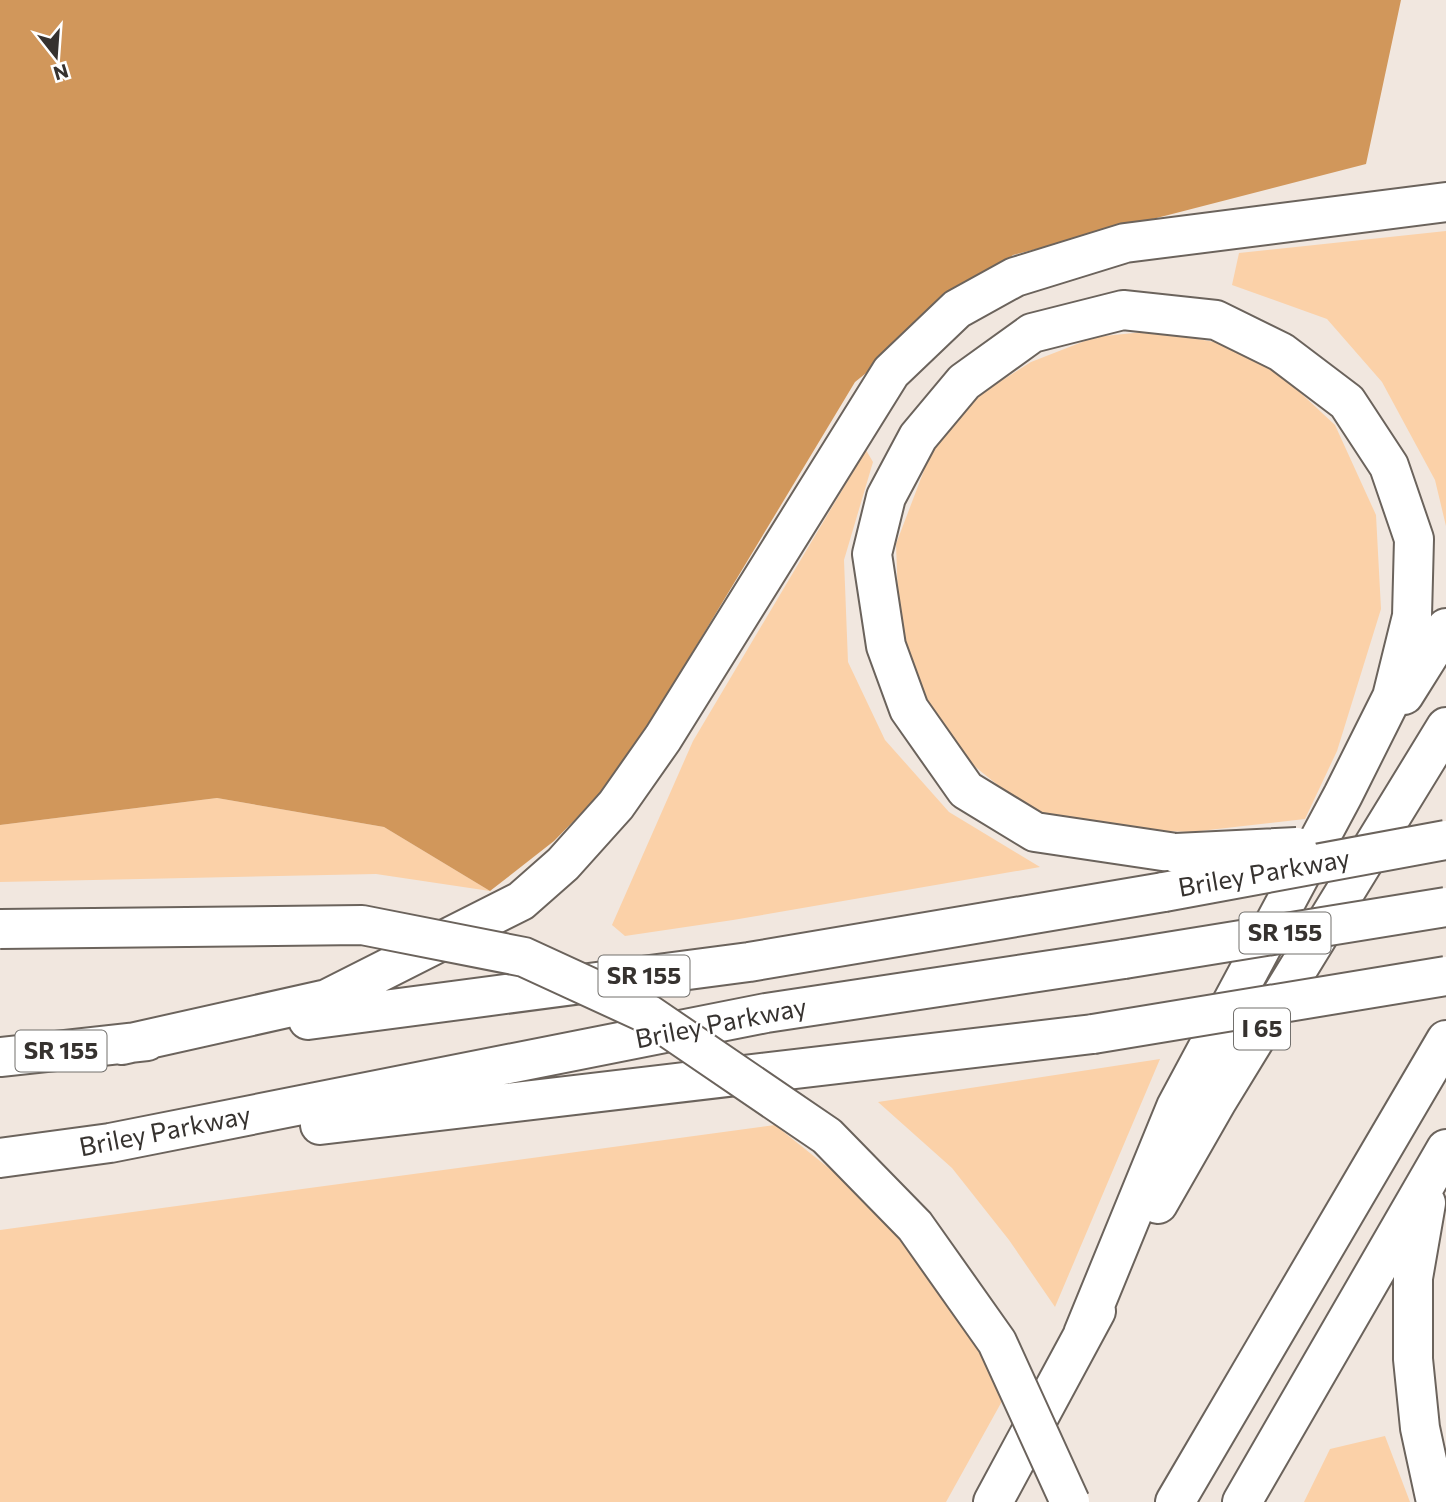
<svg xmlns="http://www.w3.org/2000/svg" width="1446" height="1502" font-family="Commissioner,sans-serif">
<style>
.green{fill:#fbd1a8}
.forest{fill:#d1975b}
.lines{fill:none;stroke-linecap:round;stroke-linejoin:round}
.motorway-casing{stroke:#6b635c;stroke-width:42}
.motorway{stroke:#fff;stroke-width:38}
.motorway-bridge-casing{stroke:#6b635c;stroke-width:42;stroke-linecap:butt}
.motorway-bridge{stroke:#fff;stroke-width:38}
.labels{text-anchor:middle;stroke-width:5;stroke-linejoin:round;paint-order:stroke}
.shield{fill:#fff;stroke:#72706d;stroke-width:2}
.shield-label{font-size:24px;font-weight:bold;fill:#36322f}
.street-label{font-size:26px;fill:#36322f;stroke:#fff}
</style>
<rect width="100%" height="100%" fill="#f1e7df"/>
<path class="green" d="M1446,231V526L1435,480L1382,382L1327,319L1232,285L1239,253Z
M1153,331L1220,343L1277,371L1335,425L1376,515L1381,609L1337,751L1305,819L1191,832L1077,827L1020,803L973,765L928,709L905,652L898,600L896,544L931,452L974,398L1031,362L1095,337Z
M866,450L873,462L844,560L848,662L885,740L949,812L1040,867L733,920L625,936L612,925L693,741Z
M217,798L384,827L490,891L376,874L0,882V825Z
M1160,1059L1055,1307L1009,1240L952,1168L878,1102Z
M775,1125L880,1209L952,1298L1006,1394L946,1502H0V1230Z
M1385,1436L1410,1502H1304L1330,1449Z"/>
<path class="forest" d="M0,0H1401L1366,164L1013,255L855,382L618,776L554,841L490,891L384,827L217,798L0,825Z"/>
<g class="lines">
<defs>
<path id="motorway" d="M1404,695L1446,628
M308,1020L749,962L1164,892
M122,1045L327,999L521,901L563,864L616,805L663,738L891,372L957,309L1015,277L1125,243L1446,202
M0,1057L147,1041
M320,1125L1093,1034
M0,1158L110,1143L766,1013L1124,959
M1426,1203L1413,1278V1359L1420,1428L1436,1502
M1158,1204L1217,1101L1446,727
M1083,1334L1176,1107L1343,795L1392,697L1412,616L1414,539L1389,466L1347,402L1281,352L1216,320L1123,310L1032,333L964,382L918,437L886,497L872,554L886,646L909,709L966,790L1035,832L1176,853
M993,1502L1096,1311
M1175,1502L1446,1040
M1242,1502L1446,1149"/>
</defs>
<use href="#motorway" class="motorway-casing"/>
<use href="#motorway" class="motorway"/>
<defs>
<path id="motorway-bridge" d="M1176,853L1297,847
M1164,892L1446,840
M0,929L362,925L524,957L648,1014L827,1136L915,1226L997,1342L1070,1502
M1124,959L1446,907
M1093,1034L1446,976"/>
</defs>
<use href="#motorway-bridge" class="motorway-bridge-casing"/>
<use href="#motorway-bridge" class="motorway-bridge"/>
</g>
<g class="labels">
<g class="shield">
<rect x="1239.5" y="912.5" width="91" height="41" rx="5"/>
<rect x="598.5" y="955.5" width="91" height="41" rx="5"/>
<rect x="1234" y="1008.5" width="56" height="41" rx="5"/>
<rect x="15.5" y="1030.5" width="91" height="41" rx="5"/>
</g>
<g class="shield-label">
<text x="1285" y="941">SR 155</text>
<text x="644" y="984">SR 155</text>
<text x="1262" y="1037">I 65</text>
<text x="61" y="1059">SR 155</text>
</g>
<g class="street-label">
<text transform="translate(1264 873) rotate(-10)" y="9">Briley Parkway</text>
<text transform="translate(721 1023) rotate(-11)" y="9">Briley Parkway</text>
<text transform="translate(165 1131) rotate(-11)" y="9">Briley Parkway</text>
</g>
</g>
<g transform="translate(56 56) rotate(163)" stroke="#ffffff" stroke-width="5" paint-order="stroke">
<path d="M0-5L12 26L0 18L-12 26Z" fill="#36322f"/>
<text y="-10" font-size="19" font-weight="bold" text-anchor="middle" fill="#36322f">N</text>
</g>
</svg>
